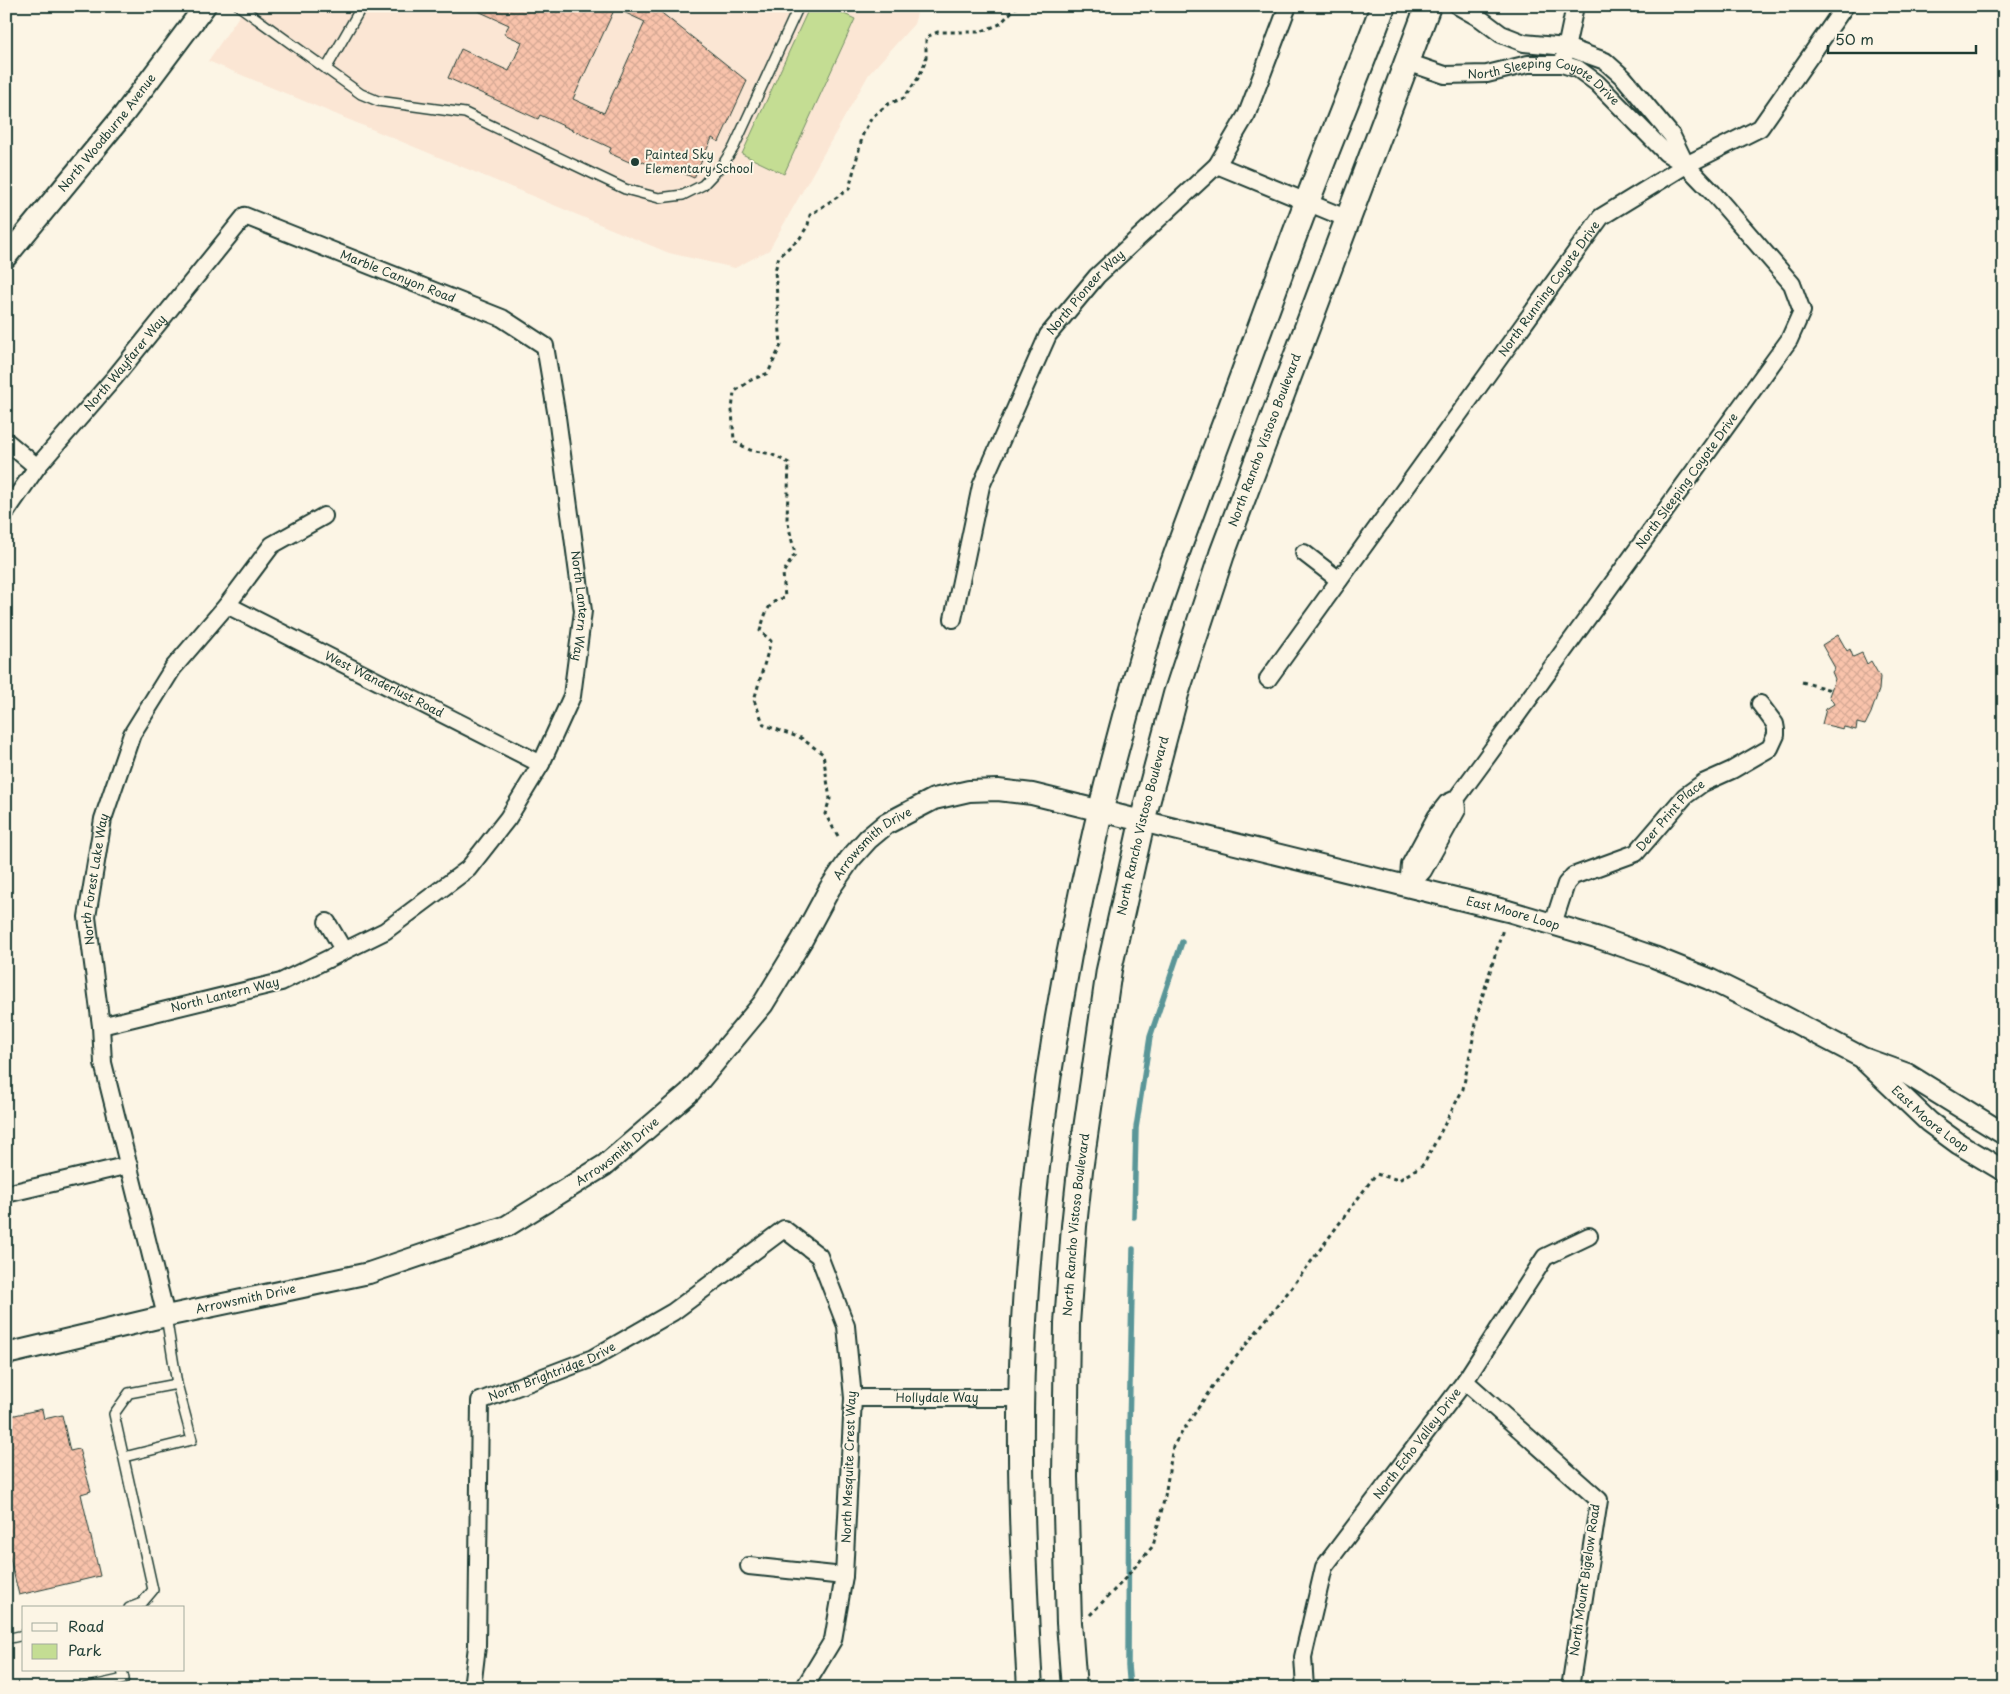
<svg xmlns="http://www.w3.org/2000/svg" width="2010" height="1694" font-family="'Playpen Sans',sans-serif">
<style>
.built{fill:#fbe6d4}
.green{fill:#c4dd93;stroke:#728d64}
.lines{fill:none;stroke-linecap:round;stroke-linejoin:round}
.stream{stroke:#5a9698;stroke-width:5.5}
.building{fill:url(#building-cross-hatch);stroke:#1f3d34;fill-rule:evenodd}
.service-casing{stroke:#1f3d34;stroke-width:12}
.minor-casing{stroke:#1f3d34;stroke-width:20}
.tertiary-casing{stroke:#1f3d34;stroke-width:24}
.secondary-casing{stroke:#1f3d34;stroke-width:28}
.path{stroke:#1f3d34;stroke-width:3;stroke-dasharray:4 4;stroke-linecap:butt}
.service{stroke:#fcf5e5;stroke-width:9}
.minor{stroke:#fcf5e5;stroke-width:16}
.tertiary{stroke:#fcf5e5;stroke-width:20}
.secondary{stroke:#fcf5e5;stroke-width:24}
.poi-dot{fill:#1f3d34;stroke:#fcf5e5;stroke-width:2}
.labels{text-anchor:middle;stroke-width:4;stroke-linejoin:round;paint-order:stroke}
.street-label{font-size:12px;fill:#1f3d34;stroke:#fcf5e5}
.poi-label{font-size:12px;fill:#1f3d34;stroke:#fcf5e5;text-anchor:start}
</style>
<defs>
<pattern id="building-cross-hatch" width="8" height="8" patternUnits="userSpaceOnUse" patternTransform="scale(1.25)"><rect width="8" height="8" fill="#f9c3ab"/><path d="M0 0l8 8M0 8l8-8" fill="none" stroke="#d5a894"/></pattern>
</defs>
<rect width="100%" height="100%" fill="#fcf5e5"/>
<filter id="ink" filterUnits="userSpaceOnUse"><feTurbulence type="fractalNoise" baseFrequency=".02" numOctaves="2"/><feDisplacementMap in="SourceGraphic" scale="10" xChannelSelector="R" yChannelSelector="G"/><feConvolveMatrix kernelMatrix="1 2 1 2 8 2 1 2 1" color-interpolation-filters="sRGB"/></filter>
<g filter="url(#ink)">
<path class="built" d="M246,6H919L914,24L869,74L769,250L735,268L669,253L208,61Z"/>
<path class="green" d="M810,6H827L855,19L784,174L742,154Z"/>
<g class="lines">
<path class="stream" d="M1134,1217L1136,1128L1150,1037L1182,942
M1130,1688L1128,1666L1129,1429L1133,1249"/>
</g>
<path class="building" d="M467,6H653L747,81L719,142L712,138L694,178L672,168L669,174L639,160L636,165L609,153L611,148L540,115L538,119L448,78L461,49L509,71L522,42L504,34L509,25ZM615,8L645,22L604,113L573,99Z
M1838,635L1847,651L1850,649L1853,657L1862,653L1867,664L1871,661L1880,677L1879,690L1871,713L1865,725L1857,723L1856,730L1844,727L1843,729L1822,724L1826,709L1834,704L1829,696L1835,679L1832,672L1835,668L1822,645Z
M42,1409L44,1419L62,1415L70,1451L79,1449L91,1491L81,1494L100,1576L19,1595L6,1542V1417Z"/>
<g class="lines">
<defs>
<path id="service" d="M239,6L361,94L378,101L465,113L625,189L659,198L683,195L703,185L723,164L734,147L799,6
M326,69L362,6
M124,1457L192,1440L177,1384
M129,1608L142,1603L153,1590L114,1414L129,1393L177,1384L166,1316
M6,1639L24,1635
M84,1688L124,1679L122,1670"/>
<g id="minor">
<path d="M1458,6L1481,19L1501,34L1524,43L1566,47L1605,61L1624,78L1672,136L1686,165"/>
<path d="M1564,58L1575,6"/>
<path id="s1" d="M1407,62L1445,75L1487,74L1528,64H1562L1578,69L1597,83L1666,153L1686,165L1713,193L1792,284L1802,311L1789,340L1481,765L1456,799L1447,803L1436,817L1410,865L1408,887"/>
<path d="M1217,165L1348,219"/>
<path d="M6,441L37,467"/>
<path id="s2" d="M6,512L37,467L115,377L245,216L502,318L545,346L557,417L583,611L572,696L541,764L508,818L468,869L385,931L281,982L101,1026"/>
<path d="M1304,553L1339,580"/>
<path id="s3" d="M227,605L541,764"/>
<path id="s4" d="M953,619L981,486L1048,335L1097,276L1217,165L1247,114L1288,6"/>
<path id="s5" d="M1268,679L1601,217L1686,165L1760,128L1845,6"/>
<path d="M1408,887L1423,871L1457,810L1456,799"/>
<path d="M327,922L344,951"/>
<path id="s6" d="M1553,924L1566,884L1573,876L1636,853L1685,796L1703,783L1732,770L1770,748L1776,735V730L1775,724L1760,704"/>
<path d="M6,1194L129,1165"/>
<path id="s7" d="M166,1316L103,1063L101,1026L87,917L103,819L132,734L173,668L227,605L272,545L324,516"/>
<path d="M1465,1381L1599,1500L1570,1688"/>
<path id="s8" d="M853,1398H1022"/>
<path d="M749,1566L844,1576"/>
<path id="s9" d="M472,1688L477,1646L480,1401L593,1358L673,1312L784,1229L819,1256L846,1326L853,1398L844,1576L833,1640L804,1688"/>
<path id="s10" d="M1305,1688L1303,1657L1324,1567L1465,1381L1545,1257L1589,1236"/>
</g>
<g id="tertiary">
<path id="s11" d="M6,257L124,114L205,6"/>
<path id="s12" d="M1866,1062L1929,1122L1959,1144L2004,1171"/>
<path id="s13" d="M6,1354L166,1316L369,1273L507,1226L605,1165L690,1092L763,1004L802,940L830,888L850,859L868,839L886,824L934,799L969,791L998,790L1032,794L1508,911L1596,937L1654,957L1709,979L1766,1007L1863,1058L1907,1074L2004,1134"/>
</g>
<g id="secondary">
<path d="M1030,1688C1023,1566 1017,1443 1024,1321C1036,1098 1077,876 1141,661C1163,586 1192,512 1219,439C1249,360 1277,280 1307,202C1332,136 1359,72 1383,6"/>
<path id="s14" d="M1074,1688L1069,1623L1065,1477L1067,1324L1074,1226L1080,1170L1109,970L1142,822L1176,694L1222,554L1428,6"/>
</g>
</defs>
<use href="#service" class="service-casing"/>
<use href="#minor" class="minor-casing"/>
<use href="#tertiary" class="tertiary-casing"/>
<use href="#secondary" class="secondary-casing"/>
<path class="path" d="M1802,682L1831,690
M838,836L825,814L830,799L823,754L801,738L764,725L754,700L771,641L760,631C765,616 767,600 785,598L783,573L795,554L787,519L789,463L771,454L750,450L734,441L732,410L734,392L751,380L768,373L781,345L775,271L779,256L800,238L808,225L810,215L849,189L863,134L872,117L888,104L904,98L919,77L926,60V37L938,32H980L1000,24L1017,6
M1090,1615L1121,1583L1153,1546L1165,1496L1173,1446L1212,1387L1293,1286L1376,1174L1399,1180L1424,1164L1463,1089L1480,1004L1503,929"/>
<use href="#service" class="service"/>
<use href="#minor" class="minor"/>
<use href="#tertiary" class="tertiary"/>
<use href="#secondary" class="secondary"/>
</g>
</g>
<circle class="poi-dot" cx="635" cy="162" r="5"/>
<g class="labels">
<g class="street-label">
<text dy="4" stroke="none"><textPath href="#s1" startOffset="145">North Sleeping Coyote Drive</textPath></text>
<text dy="4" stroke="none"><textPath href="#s11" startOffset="160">North Woodburne Avenue</textPath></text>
<text dy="4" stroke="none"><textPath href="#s2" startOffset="545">Marble Canyon Road</textPath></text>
<text dy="4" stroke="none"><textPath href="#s5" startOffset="481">North Running Coyote Drive</textPath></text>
<text dy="4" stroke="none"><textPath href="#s4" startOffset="358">North Pioneer Way</textPath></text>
<text dy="4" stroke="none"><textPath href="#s2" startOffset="191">North Wayfarer Way</textPath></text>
<text dy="4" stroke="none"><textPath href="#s14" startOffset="1274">North Rancho Vistoso Boulevard</textPath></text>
<text transform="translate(1687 481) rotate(-54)" y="4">North Sleeping Coyote Drive</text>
<text dy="4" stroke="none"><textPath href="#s2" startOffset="971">North Lantern Way</textPath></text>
<text dy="4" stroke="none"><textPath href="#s3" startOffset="176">West Wanderlust Road</textPath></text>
<text dy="4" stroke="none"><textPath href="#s6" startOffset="171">Deer Print Place</textPath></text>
<text dy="4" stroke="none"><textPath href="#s14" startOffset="869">North Rancho Vistoso Boulevard</textPath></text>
<text dy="4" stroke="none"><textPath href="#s13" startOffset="1056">Arrowsmith Drive</textPath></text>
<text dy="4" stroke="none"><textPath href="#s7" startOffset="446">North Forest Lake Way</textPath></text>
<text dy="4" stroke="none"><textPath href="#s13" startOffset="1728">East Moore Loop</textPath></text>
<text transform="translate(225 995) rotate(-14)" y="4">North Lantern Way</text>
<text dy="4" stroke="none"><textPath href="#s12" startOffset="86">East Moore Loop</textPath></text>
<text dy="4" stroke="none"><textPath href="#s13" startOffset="651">Arrowsmith Drive</textPath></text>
<text dy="4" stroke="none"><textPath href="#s14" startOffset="464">North Rancho Vistoso Boulevard</textPath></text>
<text dy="4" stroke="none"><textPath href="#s13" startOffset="246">Arrowsmith Drive</textPath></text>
<text dy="4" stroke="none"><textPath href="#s9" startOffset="365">North Brightridge Drive</textPath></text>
<text dy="4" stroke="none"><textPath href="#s8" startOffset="84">Hollydale Way</textPath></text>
<text dy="4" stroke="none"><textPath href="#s10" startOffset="278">North Echo Valley Drive</textPath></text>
<text transform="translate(849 1467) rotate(-88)" y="4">North Mesquite Crest Way</text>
<text transform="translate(1585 1580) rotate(-82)" y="4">North Mount Bigelow Road</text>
</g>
<g class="poi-label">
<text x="645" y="159">Painted Sky<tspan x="645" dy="14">Elementary School</tspan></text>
</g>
</g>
<rect width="2010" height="1694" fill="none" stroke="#fcf5e5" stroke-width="25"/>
<rect x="12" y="12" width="1985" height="1669" fill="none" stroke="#1f3d34" stroke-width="2" filter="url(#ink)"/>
<rect x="22" y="1606" width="162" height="65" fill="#fcf5e5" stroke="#a4ab9e"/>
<rect x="32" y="1623" width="25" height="8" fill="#fcf5e5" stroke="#a4ab9e"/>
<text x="68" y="1632" font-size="15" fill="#1f3d34">Road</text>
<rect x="32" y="1644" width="25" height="15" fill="#c4dd93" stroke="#a4ab9e"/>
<text x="68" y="1656" font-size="15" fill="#1f3d34">Park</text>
<path d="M1828 45v8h148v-8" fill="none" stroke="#1f3d34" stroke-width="2.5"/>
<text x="1835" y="45" font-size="15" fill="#1f3d34" stroke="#fcf5e5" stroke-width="4" paint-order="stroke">50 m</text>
</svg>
